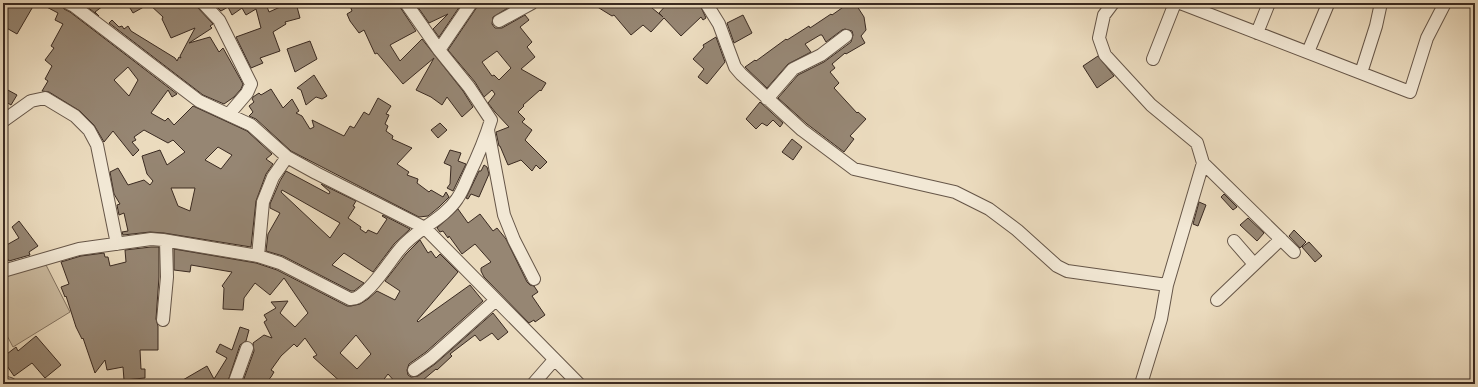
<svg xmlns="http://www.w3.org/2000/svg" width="1478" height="387" font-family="'EB Garamond',serif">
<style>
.green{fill:#cdbda3;stroke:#847462}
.building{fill:#968673;stroke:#3a2a21;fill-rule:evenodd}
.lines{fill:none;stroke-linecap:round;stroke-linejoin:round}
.street-casing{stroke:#665648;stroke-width:14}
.street{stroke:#f2e8d5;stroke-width:12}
</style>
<rect width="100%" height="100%" fill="#ebdbbe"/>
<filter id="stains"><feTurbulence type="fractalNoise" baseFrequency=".005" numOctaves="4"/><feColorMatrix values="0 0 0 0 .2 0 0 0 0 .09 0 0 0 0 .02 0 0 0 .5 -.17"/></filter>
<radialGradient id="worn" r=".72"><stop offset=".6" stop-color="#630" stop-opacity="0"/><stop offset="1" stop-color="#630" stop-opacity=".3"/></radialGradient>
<path class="green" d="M45,263L70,312L13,347L3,328V274Z"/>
<path class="building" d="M3,3H35L17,34L3,26Z
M39,3H61L64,9L70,12L177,94L172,97L168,90L151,113L165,121L168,118L174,125L193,106L247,131L272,154L266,159L273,164L266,174L256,201L251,247L164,233L150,232L123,235L122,232L128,231L124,213L119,215L117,205L120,204L114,194L110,172L118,168L128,185L144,180L150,185L153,181L147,174L142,156L160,150L167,165L185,152L173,140L168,143L144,130L134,137L136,140L132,142L139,150L133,156L113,131L104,142L94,125L80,111L49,92L42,91L48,81L45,79L52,66L45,60L54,48L51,46L63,24L55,20L58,13ZM128,67L138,80L129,96L114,80ZM218,147L232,155L221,169L205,160ZM171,188H195L190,211L178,206Z
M82,3H107L95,12L99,16Z
M127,3H196L198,8L213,24L210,26L212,28L189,43L210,37L219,52L223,48L243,84L241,89L234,97L224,104L203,95L109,23L112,20L119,27L122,26L124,29L128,26L131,31L175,58L177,61L179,57L181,58L180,56L195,28L171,38L162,19L163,17L149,4L133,13Z
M213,3H268L266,4L269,12L289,3H296L300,18L285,22L286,24L273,32L280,51L260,58L263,63L251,68L236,37L261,28L256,9L246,15L242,8L232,15L228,7L221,11Z
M349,3H399L400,7L416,31L390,45L400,61L422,39L463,91L473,107L462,117L447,97L442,105L431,97L416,90L434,58L403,84L377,53L375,54L364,30L359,33L350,21L347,14L352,11Z
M415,3H462L439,37L433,29L448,14L429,23Z
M478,3H516L493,17L492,24L495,28H502L525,15L529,20L520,27L532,42L527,47L535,57L521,69L546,83L541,91L540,90L523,105L524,106L518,112L525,119L522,122L532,130L525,140L547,162L540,169L536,165L532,171L521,160L508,165L500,146H499L496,132L509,127L495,112L488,103L495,94L492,90L484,97L475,82L448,50L477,7ZM497,51L511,68L499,80L494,75L492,76L482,62Z
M591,3H646L663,17L659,13L668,3H699L706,18L703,20L701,17L681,36L664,18L651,32L643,25L631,35L614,15L612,16Z
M849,3H855L864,17L866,30L861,36L865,43L846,54L845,53L832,64L835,68L830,72L839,83L834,88L857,113L858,112L866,119L850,136L854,139L844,152L807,124L778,98L798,75L824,62L851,42L853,35L852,31L845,29L842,30L826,42L822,35H820L805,44L811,52L788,64L767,88L745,67L755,60L756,61L786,39L787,40L809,26L810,28L831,14L832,15Z
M743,15L752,33L734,43L727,23Z
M716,37L725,62L707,84L698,77L704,69L693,59L704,47L703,45Z
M310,41L317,59L295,72L287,49Z
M1098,56L1114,76L1097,88L1083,66Z
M314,75L327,96L322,99L316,97L306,105L301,90L297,88Z
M6,89L17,95L11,105L3,100V93Z
M271,89L283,108L292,99L299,111L296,113L302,116L310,129L314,127L312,120L344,136L350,126L354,128L364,112L369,115L378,98L391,106L386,114L389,115L385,124L388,126L386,131L393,136L392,139L412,148L397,164L409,172L407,175L418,179L417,183L429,192L431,190L443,197L446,192L449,197L439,207L428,216L419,217L291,151L256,119L249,116L253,112L249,106L254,102L252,99L253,97L259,93L261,95Z
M760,102L783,123L780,127L773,120L767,126L762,123L756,129L746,119Z
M440,123L447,130L438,138L431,130Z
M792,139L802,147L793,160L782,152Z
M450,150L461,153L458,161L466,164L453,191L447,188L450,184L451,166L444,163Z
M484,165L487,167L489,174L479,197L471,194L468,199L466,198L479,171H481Z
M286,171L329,194L330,192L321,184L356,201L353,206L355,207L348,218L361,227L360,229L366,233L368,230L377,234L387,219L382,216L383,215L410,229L394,244L373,272L344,253L332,265L364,283L354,291H351L283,256L266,251L268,234L280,213L270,208V204L280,181ZM282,190L340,223L330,238L281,192Z
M1224,194L1237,207L1233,210L1221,197Z
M1199,202L1206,205L1198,226L1193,224Z
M458,209L468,223L480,214L493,231L497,228L506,239L527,282L530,285L534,286L538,292L532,296L545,315L535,322L534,320L529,323L484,277L481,271V268L491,262L475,244L462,254L449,236L448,238L443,231L440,232L437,228Z
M1248,218L1264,233L1257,241L1240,225Z
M19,221L38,246L29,252L30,255L9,261L3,252V247L19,238L12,227Z
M1294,230L1306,242L1300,248L1289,236Z
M420,240L428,253L431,251L436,258L440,254L458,272L417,321L418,322L470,285L483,301L426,352L409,364L407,370L408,375L411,377L418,376L435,364L493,313L508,332L498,340L492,333L480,341L475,335L450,354L452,356L437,370L436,369L423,380L426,384H397L388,374L381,383L378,381L374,384H343L313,357L317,355L305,338L297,347L294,344L281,356L271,370L274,372L271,377L265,384H242L254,351L253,343L264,335L272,338L264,322L267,320L264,315L276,308L271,302L288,301L280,313L295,327L308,313L284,278L270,295L255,283L244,298L243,310L223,309L224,288L222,286L232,272L191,265L190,272L174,270V249L256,263L277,270L347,306H351L360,304L368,299L377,291L395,300L400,291L385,281L406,254ZM356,335L371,354L357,369L340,353Z
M1309,242L1322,256L1315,262L1302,247Z
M151,247H159V277L156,319L158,326V350H140L141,369H145V378L124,380L123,367L107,370L105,360L95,373L83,338L82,339L76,327L66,296L65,297L61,287L69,284L61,262L81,256L104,253L105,257H108L110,266L126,262L125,250Z
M240,327L249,330L246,341L240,345L227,384H176L207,366L214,379L227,358L216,352L220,344L232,350Z
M36,336L61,365L45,378L32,363L14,376L3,360V357L16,347L18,351Z"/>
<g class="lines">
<defs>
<path id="street" d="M68,3L74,6L199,101L251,125L287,157L316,173L425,228L579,384
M203,3L219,20L251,84L247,93L229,114
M706,3L719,24L735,67L741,74L802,130L854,169L955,192L989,209L1017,230L1057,266L1067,271L1167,285L1161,319L1141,384
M1113,3L1104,15L1099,38L1105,55L1151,105L1197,143L1203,163L1167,285
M1180,3L1410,92L1427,38L1445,3
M499,21L532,3
M1257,33L1269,3
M439,50L471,3
M1308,52L1328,4
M1153,59L1175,3
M1361,73L1376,26L1381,3
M767,99L793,69L821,55L846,36
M3,121L31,101L45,98L75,116L89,130L97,145L117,244
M488,130L504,215L514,240L534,279
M1203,163L1294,252
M1234,241L1254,264
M258,256L263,202L273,177L287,157
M3,271L79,249L151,239L163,240L258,256L280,263L350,299C366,301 390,260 400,249C416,229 443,220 457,199C462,192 465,184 468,177C477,158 485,140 491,120L469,87L439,50L406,3
M1217,300L1281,239
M163,320L167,277L166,241
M414,370L431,358L496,300
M3,382L10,384
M234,384L247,348
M533,384L554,360"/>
</defs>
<use href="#street" class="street-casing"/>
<use href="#street" class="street"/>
</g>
<rect width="1478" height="387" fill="none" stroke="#ebdbbe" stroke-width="16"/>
<rect x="4" y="4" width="1470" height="379" fill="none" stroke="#3a2a21" stroke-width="2"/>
<rect x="8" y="8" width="1462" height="371" fill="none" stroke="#3a2a21"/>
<rect width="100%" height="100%" filter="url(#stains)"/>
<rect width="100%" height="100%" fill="url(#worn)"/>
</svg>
